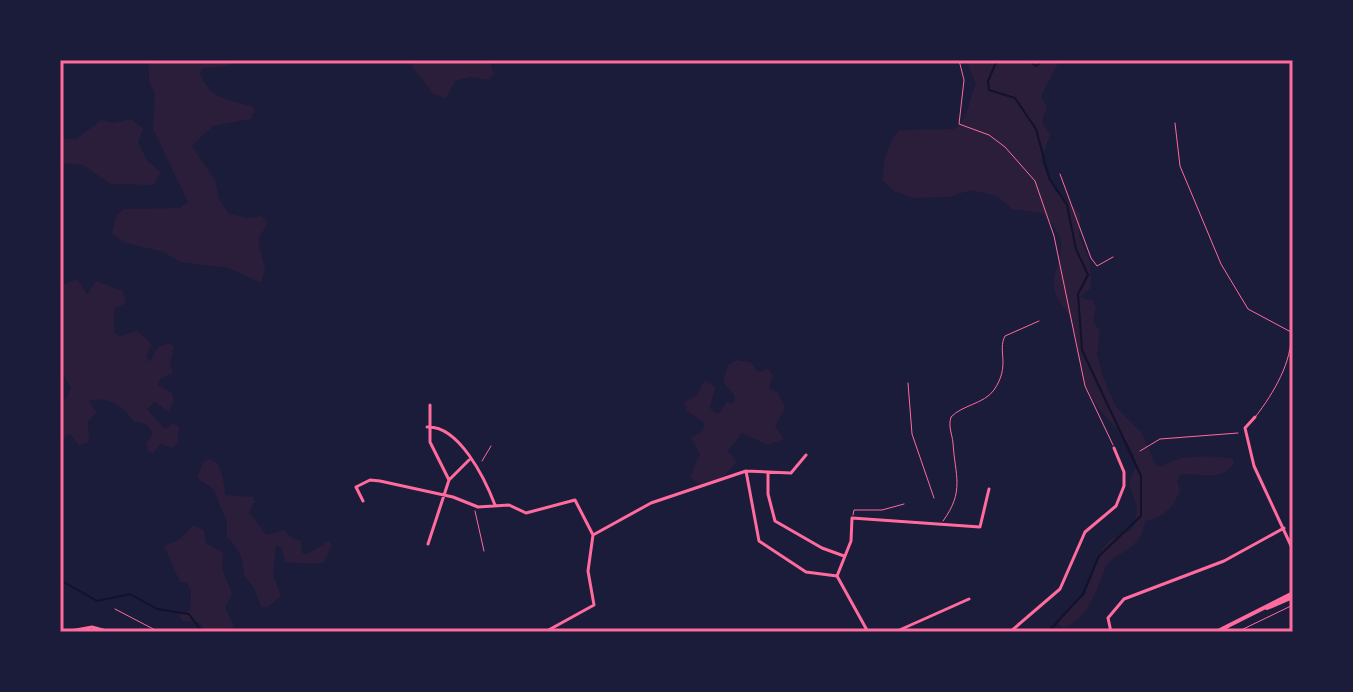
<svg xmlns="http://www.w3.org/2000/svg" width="1353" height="692" font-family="'Exo 2',sans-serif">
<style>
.green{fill:#2a1e3b}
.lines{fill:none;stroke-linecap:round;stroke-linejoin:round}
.stream{stroke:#12122b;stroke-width:2}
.path{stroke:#ff6b9d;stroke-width:1}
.service{stroke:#ff6b9d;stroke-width:1}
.minor{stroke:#ff6b9d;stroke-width:3}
.primary{stroke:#ff6b9d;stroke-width:4}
.neatline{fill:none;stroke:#ff6b9d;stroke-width:3}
</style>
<rect width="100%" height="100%" fill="#1b1b3a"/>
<path class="green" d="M148,60H238L228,66L203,68L200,73C209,99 229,100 252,106L255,110L251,119L213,126L192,146L215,180L219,199L229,214L249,218L261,216L268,223L258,239L265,269L261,283L229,268L180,262L163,252L123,242L112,234L116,215L124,209L180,208L188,202L153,129L155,95L149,81Z
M413,60H489L494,74L489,80L471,77L455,81L446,98L433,94L413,68Z
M966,60H1060L1041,96L1047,107L1042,121L1050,135L1041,161L1055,191L1081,214L1079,235L1090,262L1091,288L1080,297L1093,301L1096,308L1093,321L1100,331L1097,354L1103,377L1116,407L1141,432L1156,465L1162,467C1177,454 1214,455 1233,459L1234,463C1221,483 1200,473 1181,474L1177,481L1180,491C1174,507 1162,519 1145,521C1144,550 1110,553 1105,569C1098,588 1087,621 1063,628L1058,624L1068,607L1084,596L1102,549L1110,540L1131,530L1136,522L1137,508L1129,482L1137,465C1126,428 1106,425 1090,395C1078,373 1079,347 1072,323C1070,313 1062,307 1057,297C1043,266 1083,250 1042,213L1012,209L996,196L971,190L949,197L913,198L894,191L883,181C883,161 886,146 899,130L954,129C970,118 968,100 976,84Z
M131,119L143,129L138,142L147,160L161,172L154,185L110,184L83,165L60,163V139H76L101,120L113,123Z
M77,279L87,294L96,281L123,291L126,303L114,309V332L119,336L138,331L152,345L146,356L150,362L158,347L170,343L174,347L170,365L173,373L161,378L158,385L172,393L174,401L168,412L155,402L147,409L165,429L172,423L179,426L178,442L173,448L161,444L153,453L148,451L146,444L153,433L146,424L133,421C126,408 105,395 89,401L97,412L88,421L89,442L79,445L70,434L60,439V400L66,399L71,388L60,369V286Z
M737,360L750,362L758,372L768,369L773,375L769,388L778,393L785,407L775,427L784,439L767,445L742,433L728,451L737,462L724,476L702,486L690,477L700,454L691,438L703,430L704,423L687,411L684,402L696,396L705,380L715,387L710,408L715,413H720L726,402L734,403L735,396L723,382L728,365Z
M210,459C225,465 222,482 226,495L253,497L255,502L249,512L266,535L284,530L292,538L301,541L302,553L307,554L329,541L332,545L323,563C319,564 288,563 285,562L282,549L276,546L273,575L281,596L268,607H261L254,588L244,576C243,559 240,550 227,537V522L213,489L197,478L203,462Z
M193,525L204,530L206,543L223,553L222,568L232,594L225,608L234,625L227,632H207L198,622L182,621L179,615L190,610L191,590L187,583L180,582L164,546L180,539Z"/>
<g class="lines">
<path class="stream" d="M997,60L988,81L989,90L1015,98L1036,129L1049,178L1067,205L1076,249L1088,275L1078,294L1082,350L1141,476V516L1099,556L1083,594L1048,632
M1027,60L1036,66L1044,60
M60,580L97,601L130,594L157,609L189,614L202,632"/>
<path class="path" d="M1140,451L1160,439L1238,433
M482,461L491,446
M475,511L484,551
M115,609L159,632"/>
<path class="service" d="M959,60L964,80L959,124L989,135L1005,147L1035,181L1054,236L1085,386L1113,445
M1175,123L1180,166L1221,264L1248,309L1291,332C1293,361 1273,394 1256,416
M1060,174L1091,258L1097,266L1113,257
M908,383L912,434L934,498
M853,515L854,510H882L904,504
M943,521C965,491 955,476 953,443C952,433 948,427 951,417C962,405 984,404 994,390C1011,365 997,351 1005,336L1039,321
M1237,632L1293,605"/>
<path class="minor" d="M1255,417L1245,428L1254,466L1293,550
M427,427C459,425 485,479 495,505
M746,471L759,541L806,572L837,576
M768,472V494L775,521L822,548L844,556
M449,480L469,460
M363,501L356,487L370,480L380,481L453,497L478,507L509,505L526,513L575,500L593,535
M428,544L449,480L430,442V405
M65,632L92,627L110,632
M545,632L594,605L588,571L593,535L651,503L746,471L791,473L806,455
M868,632L837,576L851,541L852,518L980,527L989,489
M895,632L969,599
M1010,632L1060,589L1085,532L1116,506L1124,486V472L1114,448
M1111,632L1108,618L1124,599L1224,561L1284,528"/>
<path class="primary" d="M1267,608L1293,597
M1216,632L1293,593"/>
</g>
<rect width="1353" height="692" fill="none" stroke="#1b1b3a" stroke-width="124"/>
<rect x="62" y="62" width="1229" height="568" class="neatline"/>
</svg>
